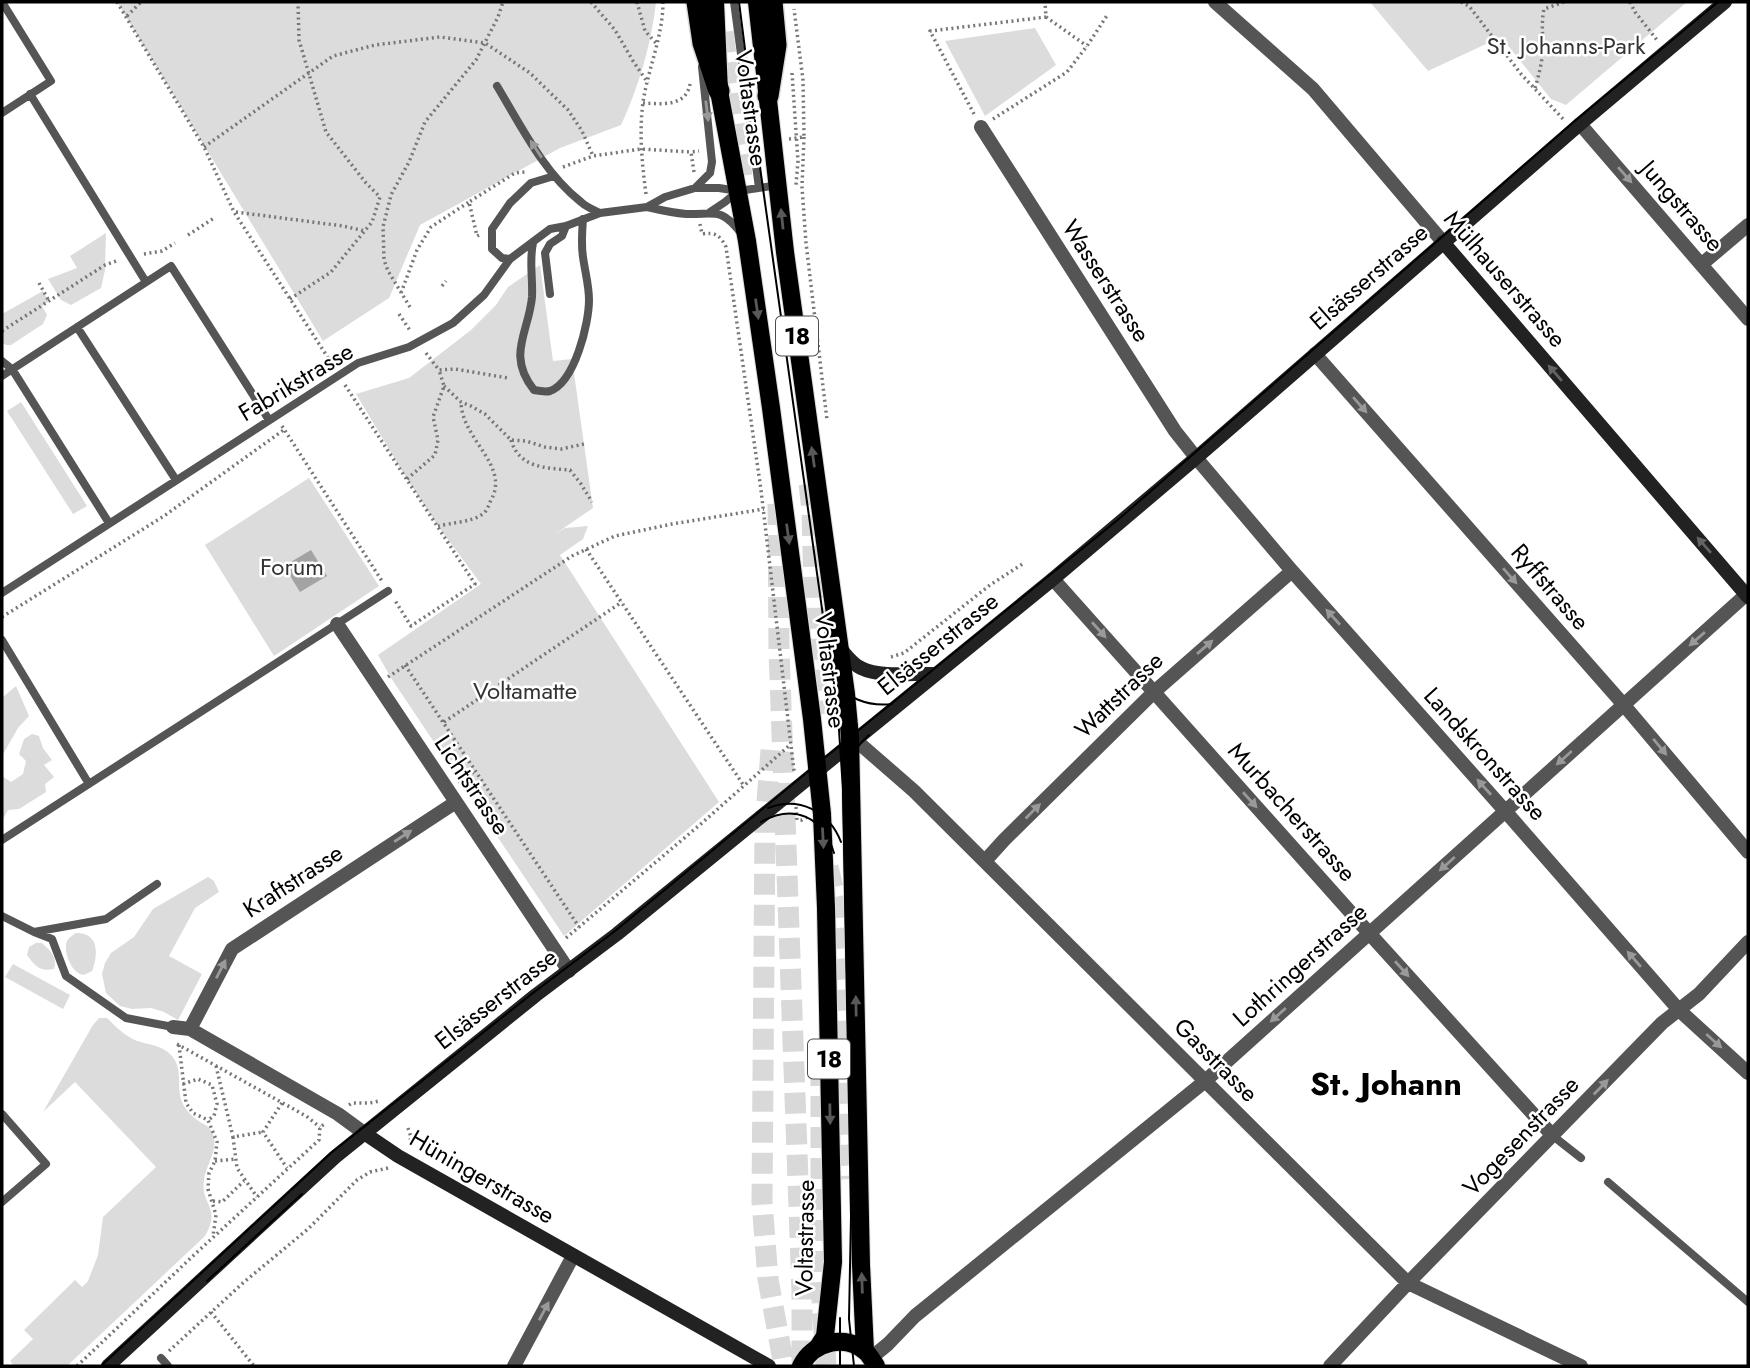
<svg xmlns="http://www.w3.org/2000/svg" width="1750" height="1368" font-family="Jost,sans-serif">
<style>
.green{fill:#dcdcdc}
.water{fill:#a3a3a3}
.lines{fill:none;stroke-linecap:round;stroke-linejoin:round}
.highway-tunnel{stroke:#d9d9d9;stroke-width:21;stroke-dasharray:21 10;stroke-linecap:butt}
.primary-casing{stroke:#dbdbdb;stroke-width:20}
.highway-casing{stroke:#dbdbdb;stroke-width:24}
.path{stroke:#777;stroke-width:3.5;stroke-dasharray:2 3.5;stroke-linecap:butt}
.lane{stroke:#555;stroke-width:8}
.street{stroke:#555;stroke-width:14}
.secondary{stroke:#222;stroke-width:14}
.primary{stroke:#000;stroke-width:18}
.highway{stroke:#000;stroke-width:21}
.tram{stroke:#000;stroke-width:2}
.oneway{fill:#999}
.oneway2{fill:#595959}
.oneway3{fill:#646464}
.labels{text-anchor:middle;stroke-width:5;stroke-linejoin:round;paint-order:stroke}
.shield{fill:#fff;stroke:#4c4c4c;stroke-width:2}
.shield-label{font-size:23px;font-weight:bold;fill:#000}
.park-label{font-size:24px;fill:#333;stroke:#fff}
.street-label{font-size:24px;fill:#000;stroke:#fff}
.district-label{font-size:32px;font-weight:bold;fill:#000;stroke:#fff}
</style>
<rect width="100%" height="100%" fill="#fff"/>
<path class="green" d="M117,2H656C652,42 638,89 621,125L560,148L420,225L389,298L323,341Z
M1370,2H1687L1566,105L1551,99L1501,37L1428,71Z
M1035,28L1056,65L985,116L945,41Z
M106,233L105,270L101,288L71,305L61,300L48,279L77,268L70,256Z
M540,265L553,361L572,359L593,508L555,534L565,528L588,526L583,539L560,555L719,802L564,936L391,678L378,655L481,584L438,526L407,479L356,394L409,378L471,330L496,305L508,287Z
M43,291L49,301L42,306L47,315L43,324L11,345H6L2,343V314Z
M21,402L87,506L73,514L7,411Z
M309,478L379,586L274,656L205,545Z
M16,686L29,716L18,728L2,756L3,697Z
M32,734L39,736L43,748L52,760L44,765L54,777L45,784L46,792L19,809L8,810L2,821V776L11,782L23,774L26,761L19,754L24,739Z
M208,877L214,881L219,892L195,908L169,956L202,974L178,1020L164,1012L151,1008L132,1009L120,1006L106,993L102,974L105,963L111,953L134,937L153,909Z
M76,933C100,933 98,955 92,971C87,973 85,976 80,974C70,970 63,950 67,941C69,937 72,936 76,933Z
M36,943H42C50,950 58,958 54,969C40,972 35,966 27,955L29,947Z
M13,964L70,995L63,1009L5,977Z
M99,1018H107C116,1027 125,1036 137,1041C149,1045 162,1045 171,1055C184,1069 176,1086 182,1102C185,1110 193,1117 200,1122C203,1124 207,1125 209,1128C223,1145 206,1163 204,1180C200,1205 222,1207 205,1236L67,1366H14L10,1361L33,1339L24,1330L75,1280L82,1287L88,1281L98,1255L103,1217L156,1167L75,1082L43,1112L93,1025Z"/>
<path class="water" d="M311,550L327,576L300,592L284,566Z"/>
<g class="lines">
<path class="highway-tunnel" d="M723,32L742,177
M809,484L812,510L817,714
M778,504L779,650L802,1292V1366
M771,750L765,828L762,1202L768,1279L784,1366
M828,867L838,909L845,1024L851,1179
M821,1065V1282L826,1366"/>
<defs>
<path id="primary" d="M715,2L719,91L747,241L771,408L812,719L822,814L826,908L833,1262L825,1336L818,1347
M757,2L785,252L846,694L850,737L861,1265L865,1351
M801,1366C812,1342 846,1333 866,1352C870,1356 873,1361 876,1366"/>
<path id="highway" d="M697,2L703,43L719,91
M768,96L776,45L772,2"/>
</defs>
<use href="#primary" class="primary-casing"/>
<use href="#highway" class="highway-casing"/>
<path class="path" d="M117,2L204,147L234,212L334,367
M591,2L615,30L633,61L648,83
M637,2L645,31L656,43
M1461,2L1469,6L1521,74L1564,120
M1630,2L1635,12L1657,40
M127,16L141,2
M1046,17L1087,46
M792,73L798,161L796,185
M1535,88C1539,75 1542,62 1543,49C1543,36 1541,23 1544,9L1564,2
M643,103C662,104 686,107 690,84
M974,114L930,31L1046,17L1045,2
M993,119L1067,72L1087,46L1108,14
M804,137L802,187L806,243L827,420
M789,139L804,137L803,80L794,9
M204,147L333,56L375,45L440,37L485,43L530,73L568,110L582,131L593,156
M563,167L593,156L641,149L691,152
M694,172L691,152L699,151
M646,194C642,164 639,133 643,102C648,69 663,36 663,2
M236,212L343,226L365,231
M700,224L702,234C715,232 720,235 726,247L761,490L794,771
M188,235L214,218
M479,235L477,236L469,202L515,173L525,172
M144,254L162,251L175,243
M39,283L49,301
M442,286L446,281
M401,293L417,250L431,227L469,202
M290,299L331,272L372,222L380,197L366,183L326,132L299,40L298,2
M410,307L388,271L384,260L383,227L391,195L409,162L425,122L476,60L498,17L503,2
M399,314L411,332
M2,331L105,265L119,260
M426,353L439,370L455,369L508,378
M345,385L475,584L411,626L394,599
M444,386L461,402L471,406L485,414L511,440L526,441L545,447L561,449L584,444
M282,426L382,581
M511,440C519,468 546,468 570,470L581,484L592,502
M407,479L435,455L438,440L433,417L444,386L439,370
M438,526C450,523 471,522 481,515C486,513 488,507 490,502C512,466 462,441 461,402
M586,549L744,786
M2,617L164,516L285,429
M891,657L904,653L990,585L1024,563
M405,665L579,927
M388,677L572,556L615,536L672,524L764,509
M444,722L622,602
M458,782L475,771
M796,807L797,820H802L807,817
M566,938L702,823L791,744
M177,1044L306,1116L320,1127
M179,1045L186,1103L193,1113L208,1120L217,1142L215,1161L209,1173L208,1189L216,1215L213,1236
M216,1066L233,1137L263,1132
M183,1084L198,1079L212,1085L217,1104L214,1116L208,1120
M282,1103L263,1132L287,1168
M349,1105L352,1103H370L379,1101
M408,1128L411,1137L409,1145
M233,1137L237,1168L257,1197
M215,1161L236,1159
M213,1201L222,1202L244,1181
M211,1312L254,1366
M169,1351L244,1282L308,1229L357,1180L370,1172L388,1168
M77,1366L194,1255L319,1140L320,1127L326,1123"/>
<path class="lane" d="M2,2L51,81L2,113
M734,2L759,188
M497,86C521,126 544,173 581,202C586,207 594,210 600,213
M30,94L146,282
M696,187L710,173L712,162L702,67
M647,207C660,210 673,213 686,214C714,215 720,206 741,233
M710,212L725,202L738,191
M533,243C529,261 533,278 532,297C529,332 506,355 534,390C539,391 546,392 550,391C575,382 589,323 589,300C589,285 585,272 583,257C581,245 582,232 583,219
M510,259L502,258L492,249V229L510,203L531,183L554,176
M550,294L545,253L550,244L562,236L566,226
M77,327L176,480
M2,361L12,369L109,523
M2,376L171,266L269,420
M2,593L358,363L409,347L453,323L484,295L510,259L550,229L566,226L600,213L647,207L665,197L695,188H719L738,191L779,185
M2,640L89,784
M2,840L388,591
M2,916L34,932L106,919L157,884
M34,932L52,939L66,976L126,1018L173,1027
M2,1114L46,1164L2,1202
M1553,1136L1581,1158
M1608,1182L1748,1302
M161,1358L168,1366"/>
<path class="street" d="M1215,2L1313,89L1443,242
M1580,124L1748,319
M981,127L1175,431L1198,460L1292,571L1506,812L1679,1010L1748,1073
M1702,264L1748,225
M1315,354L1623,704L1748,852
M1053,579L1369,933L1553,1136
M337,624L569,971
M850,743L860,744L914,791L1408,1283L1581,1366
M985,861L1004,840L1154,692L1292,571
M173,1027L190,1029L338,1114L364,1133
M190,1029L232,949L456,802
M871,1358L888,1344L915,1316L1204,1082L1748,593
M514,1366L573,1256
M1330,1366L1408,1283L1662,1023L1699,994L1748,942"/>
<path class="secondary" d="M1443,242L1748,597
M840,648C846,655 852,664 861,668C881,678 914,673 936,674
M364,1133L398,1156L769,1366
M108,1366L335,1157L536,995L617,934L1053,579L1196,458L1580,124L1725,2"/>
<use href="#primary" class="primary"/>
<use href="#highway" class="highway"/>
<path class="tram" d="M739,2L760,167L839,730L843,789L851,1216L849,1319L854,1366
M831,679C846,698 868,707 892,704
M844,776C849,759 856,746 869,735
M768,808C799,796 829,811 841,842
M761,822C794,803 823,817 834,853
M207,1281L302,1194
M101,1366L331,1153L533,993L615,931L817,764L1120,518L1576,120L1718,2
M840,1366V1318"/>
</g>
<defs><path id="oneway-solid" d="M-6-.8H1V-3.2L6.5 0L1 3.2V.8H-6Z" transform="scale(1.75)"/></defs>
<g class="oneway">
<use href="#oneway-solid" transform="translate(707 111) rotate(83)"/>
<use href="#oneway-solid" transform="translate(536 149) rotate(-123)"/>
<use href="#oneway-solid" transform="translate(1625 175) rotate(49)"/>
<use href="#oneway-solid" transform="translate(1360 405) rotate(49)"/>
<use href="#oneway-solid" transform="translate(1510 576) rotate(49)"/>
<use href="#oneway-solid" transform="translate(1333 617) rotate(-132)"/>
<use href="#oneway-solid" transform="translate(1099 630) rotate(48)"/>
<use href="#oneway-solid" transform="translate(1697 639) rotate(139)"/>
<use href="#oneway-solid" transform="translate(1205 647) rotate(-41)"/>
<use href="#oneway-solid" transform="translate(1660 747) rotate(50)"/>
<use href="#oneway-solid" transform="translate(1564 758) rotate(138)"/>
<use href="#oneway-solid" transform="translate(1484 787) rotate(-132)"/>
<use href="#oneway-solid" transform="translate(1250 800) rotate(48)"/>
<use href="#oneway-solid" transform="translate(1033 811) rotate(-45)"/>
<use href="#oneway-solid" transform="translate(403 836) rotate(-33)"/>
<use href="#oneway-solid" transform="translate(1447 864) rotate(138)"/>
<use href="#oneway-solid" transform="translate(1634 959) rotate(-131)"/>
<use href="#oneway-solid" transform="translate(221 969) rotate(-63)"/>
<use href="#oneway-solid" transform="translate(1402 969) rotate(48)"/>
<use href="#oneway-solid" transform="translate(1278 1015) rotate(138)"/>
<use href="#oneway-solid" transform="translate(1714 1041) rotate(42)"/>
<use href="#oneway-solid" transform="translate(1601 1087) rotate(-46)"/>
<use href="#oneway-solid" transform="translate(544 1311) rotate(-62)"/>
</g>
<g class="oneway2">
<use href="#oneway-solid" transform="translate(782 219) rotate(-96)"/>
<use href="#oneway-solid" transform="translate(757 309) rotate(82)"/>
<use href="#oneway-solid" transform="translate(813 457) rotate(-98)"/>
<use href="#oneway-solid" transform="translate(788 534) rotate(82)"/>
<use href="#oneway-solid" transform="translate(823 838) rotate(87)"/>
<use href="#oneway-solid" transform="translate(856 1006) rotate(-91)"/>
<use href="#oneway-solid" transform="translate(830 1114) rotate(89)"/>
<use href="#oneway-solid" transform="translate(862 1283) rotate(-92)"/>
</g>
<g class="oneway3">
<use href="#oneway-solid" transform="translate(1555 373) rotate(-131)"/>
<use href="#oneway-solid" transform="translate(1704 545) rotate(-131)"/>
</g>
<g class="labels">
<g class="shield">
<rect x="776" y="316.5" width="42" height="39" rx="5"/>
<rect x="808" y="1039.5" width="42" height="39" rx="5"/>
</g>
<g class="shield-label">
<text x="797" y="344">18</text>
<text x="829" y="1067">18</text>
</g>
<g class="park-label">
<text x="1566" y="54">St. Johanns-Park</text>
<text x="292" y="575">Forum</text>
<text x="525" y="699">Voltamatte</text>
</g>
<g class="street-label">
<text transform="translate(751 108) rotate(82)" y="8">Voltastrasse</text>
<text transform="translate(1682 206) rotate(49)" y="8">Jungstrasse</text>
<text transform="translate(1369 277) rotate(-41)" y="8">Elsässerstrasse</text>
<text transform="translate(1505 279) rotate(49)" y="8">Mülhauserstrasse</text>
<text transform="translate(1106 281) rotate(57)" y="8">Wasserstrasse</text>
<text transform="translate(296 382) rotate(-31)" y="8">Fabrikstrasse</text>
<text transform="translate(1550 587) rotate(49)" y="8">Ryffstrasse</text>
<text transform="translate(938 644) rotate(-39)" y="8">Elsässerstrasse</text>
<text transform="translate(830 670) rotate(83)" y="8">Voltastrasse</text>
<text transform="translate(1119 695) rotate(-44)" y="8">Wattstrasse</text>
<text transform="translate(1485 754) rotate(48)" y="8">Landskronstrasse</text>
<text transform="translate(472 785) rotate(56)" y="8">Lichtstrasse</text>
<text transform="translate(1292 812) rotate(48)" y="8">Murbacherstrasse</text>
<text transform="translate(293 881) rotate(-33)" y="8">Kraftstrasse</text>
<text transform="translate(1300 965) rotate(-42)" y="8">Lothringerstrasse</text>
<text transform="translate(496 999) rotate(-38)" y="8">Elsässerstrasse</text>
<text transform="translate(1216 1060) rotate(45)" y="8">Gasstrasse</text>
<text transform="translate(1521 1136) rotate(-46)" y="8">Vogesenstrasse</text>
<text transform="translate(482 1177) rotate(30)" y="8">Hüningerstrasse</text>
<text transform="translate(805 1238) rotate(-89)" y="8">Voltastrasse</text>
</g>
<g class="district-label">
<text x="1386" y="1095">St. Johann</text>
</g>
</g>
<rect width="1750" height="1368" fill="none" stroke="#000000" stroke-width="7"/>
</svg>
